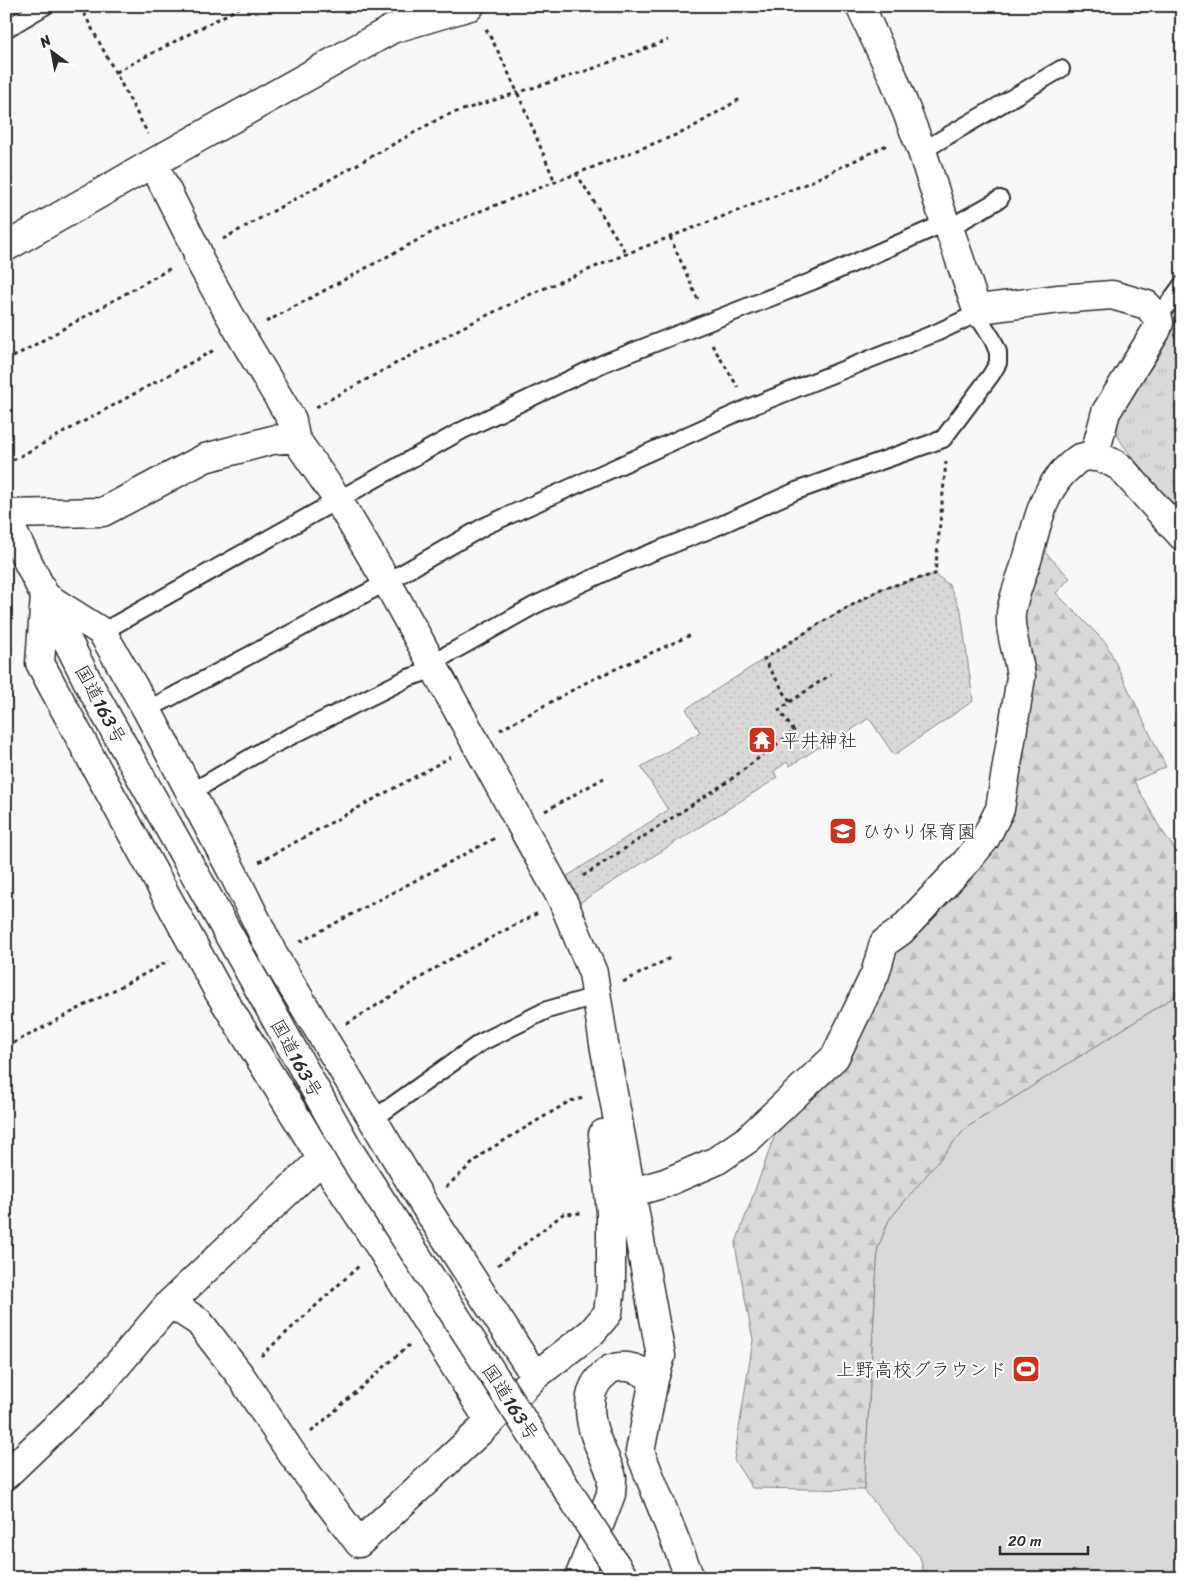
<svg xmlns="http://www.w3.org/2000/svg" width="1188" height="1584" font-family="Sriracha,'Klee One',sans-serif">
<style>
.grass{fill:url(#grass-dots);stroke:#828282}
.forest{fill:url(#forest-firs);stroke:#828282}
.park{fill:url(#park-tufts);stroke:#828282}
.pitch{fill:#d9d9d9;stroke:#828282}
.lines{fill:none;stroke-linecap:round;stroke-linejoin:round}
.service-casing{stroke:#2b2b2b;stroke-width:20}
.minor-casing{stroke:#2b2b2b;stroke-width:31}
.trunk-casing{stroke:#2b2b2b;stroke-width:31}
.path{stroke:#2b2b2b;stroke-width:3;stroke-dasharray:4 4;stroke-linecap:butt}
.service{stroke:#fff;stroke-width:16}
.minor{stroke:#fff;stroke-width:28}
.trunk{stroke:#fff;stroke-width:28}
.trunk-bridge-casing{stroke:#2b2b2b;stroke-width:31;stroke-linecap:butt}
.trunk-bridge{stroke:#fff;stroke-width:28}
.labels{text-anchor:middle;stroke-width:4.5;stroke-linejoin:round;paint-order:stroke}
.street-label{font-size:19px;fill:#2b2b2b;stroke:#fff}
.poi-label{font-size:19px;fill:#2b2b2b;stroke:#fff;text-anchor:start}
</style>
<defs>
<pattern id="grass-dots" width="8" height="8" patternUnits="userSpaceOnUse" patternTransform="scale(1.25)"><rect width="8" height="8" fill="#d9d9d9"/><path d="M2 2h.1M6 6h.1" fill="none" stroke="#bababa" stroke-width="1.8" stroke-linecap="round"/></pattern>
<pattern id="forest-firs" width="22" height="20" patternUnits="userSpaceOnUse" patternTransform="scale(1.25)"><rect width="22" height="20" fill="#d9d9d9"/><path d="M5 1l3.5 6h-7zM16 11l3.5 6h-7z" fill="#bababa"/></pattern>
<pattern id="park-tufts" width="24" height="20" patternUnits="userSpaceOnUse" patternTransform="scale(1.25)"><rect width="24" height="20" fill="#d9d9d9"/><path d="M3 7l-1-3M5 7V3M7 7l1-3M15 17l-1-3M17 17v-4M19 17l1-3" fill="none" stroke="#bababa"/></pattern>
</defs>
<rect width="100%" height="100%" fill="#f7f7f7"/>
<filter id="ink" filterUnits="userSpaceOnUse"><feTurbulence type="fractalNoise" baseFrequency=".02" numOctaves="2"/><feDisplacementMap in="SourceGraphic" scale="10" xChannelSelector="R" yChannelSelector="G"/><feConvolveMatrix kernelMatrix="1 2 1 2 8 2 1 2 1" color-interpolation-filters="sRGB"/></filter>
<g filter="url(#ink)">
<path class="grass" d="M935,574L949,585L961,611L973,701L894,755L869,718L826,747L818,748L790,766L787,762L774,771L777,778L576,905L563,879L668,810L641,767L700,732L686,709L822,622L881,589Z"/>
<path class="forest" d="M1041,548L1070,578L1056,593L1106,643L1166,767L1134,781L1159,826L1182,860V992L966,1128L889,1220L878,1248L864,1490L752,1488L734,1460L753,1340L735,1245L780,1121L890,950L992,849L1023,609Z"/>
<path class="park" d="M1182,308V513C1171,501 1118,445 1117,433C1114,413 1150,372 1161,353C1169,339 1176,324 1182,308Z"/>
<path class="pitch" d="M1182,992V1578H925L920,1557L864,1490L878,1248L889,1220L966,1128Z"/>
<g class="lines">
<defs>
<path id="service" d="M6,29L45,6
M922,151L1061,69
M949,228L1000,199
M1158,318L1182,285
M102,632L461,431L604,363L813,281L945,223
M147,710L387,582L485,526L750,407L938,332L978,313L981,321L993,340L998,352V363L991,375L943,439L796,491L714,528L630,561L535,605L432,663
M190,793L265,749L408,678L435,669
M372,1120L480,1043L547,1010L596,996"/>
<path id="minor" d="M860,6L894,79L922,151L945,223L949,228L978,313L987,308L1059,299L1112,295L1147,305L1158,318L1159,323L1156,331L1106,412L1094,457
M153,163L198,253V258L241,335L292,420L295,438
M6,247L153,163L392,29L470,6
M6,514L103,512L205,458L272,440L295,438L338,500L387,582L562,899L593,973L604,1044L661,1356L654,1379L640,1452L690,1578
M630,1193L665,1183L716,1161L748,1139L835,1057L875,974L884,943L901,931L966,862L985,839L1000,809L1021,677C1019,657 1009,632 1011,613C1013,597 1023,573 1028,557C1037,525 1043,487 1071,465C1073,463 1077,459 1080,458C1093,453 1109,460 1120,467L1182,536
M170,1303L199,1322L240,1375L290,1451L359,1543L490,1422L535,1376L592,1332L608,1313L611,1287V1212L603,1134
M490,1422L380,1247L322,1159L220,994L93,762L40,663L45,596L102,632L147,710L234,875L274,956L425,1206L535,1376
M6,1475L101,1384L170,1303L322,1159
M579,1578L611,1494C611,1489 612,1483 612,1478C609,1464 601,1452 596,1438C589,1419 585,1392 602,1376C605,1374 608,1370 611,1369C627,1363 641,1370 654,1379"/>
<path id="trunk" d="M6,518L91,688"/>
</defs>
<use href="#service" class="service-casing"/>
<use href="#minor" class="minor-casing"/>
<use href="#trunk" class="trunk-casing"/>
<path class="path" d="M80,6L148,134
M486,29C513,77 533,130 555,182
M116,72L243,6
M576,173L626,253
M670,237L699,302
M223,239L444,116L592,69L668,40
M266,322L440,228L483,210L686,131L740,99
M712,345L738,387
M6,361L171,268
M316,407L461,328L531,294L626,254L806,184L889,144
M6,464L216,349
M790,702L831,674
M500,730L589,681L691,635
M545,811L604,778
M259,862L451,757
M583,876L730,780L794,731L779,710L790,702L764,659L822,622L881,589L935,574L946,462
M300,942L495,838
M623,982L670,958
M347,1024L447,961L538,913
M6,1047L169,961
M446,1187L485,1152L570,1101L584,1098
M498,1265L563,1214L584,1213
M261,1356L359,1266
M311,1432L409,1345"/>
<use href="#service" class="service"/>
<use href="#minor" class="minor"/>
<use href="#trunk" class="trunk"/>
<defs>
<path id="trunk-bridge" d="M91,688L350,1152L624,1578"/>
</defs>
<use href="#trunk-bridge" class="trunk-bridge-casing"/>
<use href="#trunk-bridge" class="trunk-bridge"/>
</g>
</g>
<defs>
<symbol id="temple-square" viewBox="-11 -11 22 22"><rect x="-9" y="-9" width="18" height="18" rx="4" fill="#c8321e" stroke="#fff"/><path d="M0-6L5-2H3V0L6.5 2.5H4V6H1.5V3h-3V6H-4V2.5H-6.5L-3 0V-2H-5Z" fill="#fff"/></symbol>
<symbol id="school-square" viewBox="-11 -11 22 22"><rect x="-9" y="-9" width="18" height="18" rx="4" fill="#c8321e" stroke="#fff"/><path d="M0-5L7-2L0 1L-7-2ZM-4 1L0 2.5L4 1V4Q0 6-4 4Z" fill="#fff"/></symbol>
<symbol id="stadium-square" viewBox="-11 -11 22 22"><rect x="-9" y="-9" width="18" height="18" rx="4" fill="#c8321e" stroke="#fff"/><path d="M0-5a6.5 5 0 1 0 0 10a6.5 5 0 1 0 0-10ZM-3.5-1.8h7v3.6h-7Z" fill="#fff"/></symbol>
</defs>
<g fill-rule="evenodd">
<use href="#temple-square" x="746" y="724" width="32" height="32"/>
<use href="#school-square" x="827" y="815" width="32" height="32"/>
<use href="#stadium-square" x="1010" y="1353" width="32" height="32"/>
</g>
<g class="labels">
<g class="street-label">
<text transform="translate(101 704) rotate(62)" y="7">国道163号</text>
<text transform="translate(297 1058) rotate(61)" y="7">国道163号</text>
<text transform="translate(511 1402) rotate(57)" y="7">国道163号</text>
</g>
<g class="poi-label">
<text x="781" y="747">平井神社</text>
<text x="862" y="838">ひかり保育園</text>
<text x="1007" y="1376" text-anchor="end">上野高校グラウンド</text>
</g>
</g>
<rect width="1188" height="1584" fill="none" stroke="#fff" stroke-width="25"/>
<rect x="12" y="12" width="1163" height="1559" fill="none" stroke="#2b2b2b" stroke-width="2" filter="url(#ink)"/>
<g transform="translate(52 52) rotate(328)" stroke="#ffffff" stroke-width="4" paint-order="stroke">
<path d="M0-4L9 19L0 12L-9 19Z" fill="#2b2b2b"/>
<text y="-8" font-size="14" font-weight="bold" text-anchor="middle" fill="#2b2b2b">N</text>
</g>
<path d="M1000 1546v8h88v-8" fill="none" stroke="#2b2b2b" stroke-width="2.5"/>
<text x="1008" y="1546" font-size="15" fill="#2b2b2b" stroke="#ffffff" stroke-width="4" paint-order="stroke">20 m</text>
</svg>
